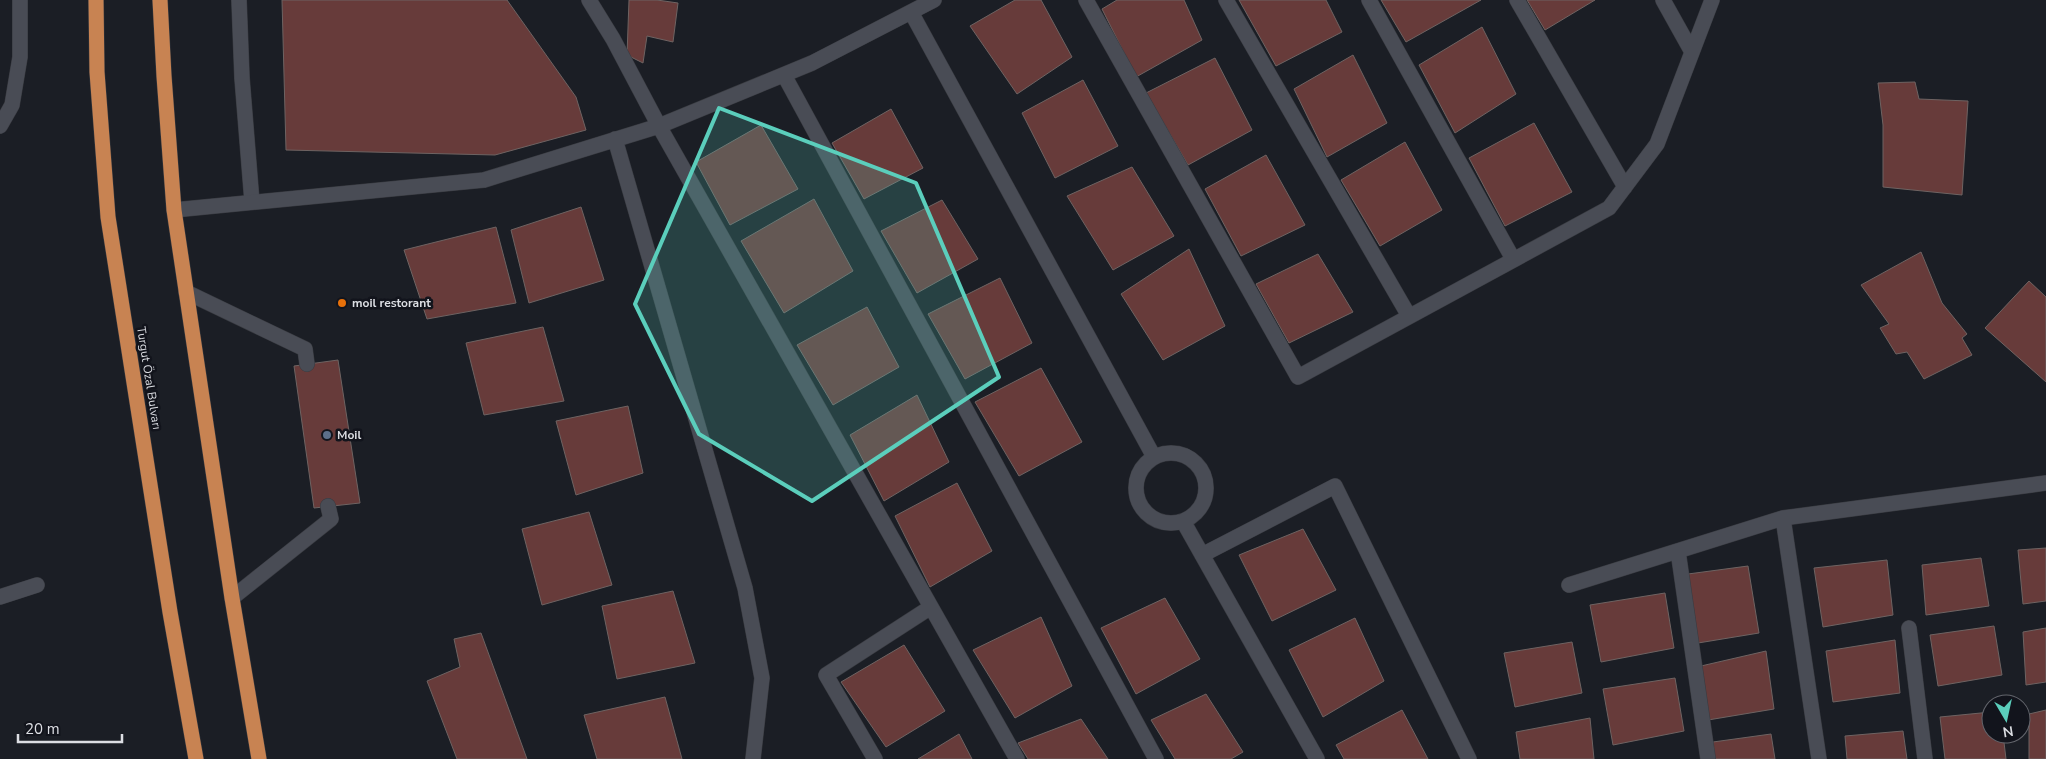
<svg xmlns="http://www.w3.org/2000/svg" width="2046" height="759" font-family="'Nunito Sans',sans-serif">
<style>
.building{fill:#673b3a;stroke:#6e6362}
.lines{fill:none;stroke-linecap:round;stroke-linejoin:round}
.lane-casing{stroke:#393b41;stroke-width:16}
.street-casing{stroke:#393b41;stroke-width:16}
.highway-casing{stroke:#393b41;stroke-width:16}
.lane{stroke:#494c55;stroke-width:15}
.street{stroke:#494c55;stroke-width:15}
.highway{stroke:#c88352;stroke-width:15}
.marked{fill:#5bcebc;fill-opacity:0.2;stroke:#5bcebc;stroke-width:4;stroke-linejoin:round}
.food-dot{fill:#e8710a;stroke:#12141c;stroke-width:2}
.service-dot{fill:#5c6f8a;stroke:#12141c;stroke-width:2}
.labels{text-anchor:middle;stroke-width:5;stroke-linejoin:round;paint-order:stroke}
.poi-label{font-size:12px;font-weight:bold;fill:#dcdee3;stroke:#12141c;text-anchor:start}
.street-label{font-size:12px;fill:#dcdee3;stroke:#12141c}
</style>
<rect width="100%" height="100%" fill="#1b1e25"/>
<path class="building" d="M282,0H507L576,97L586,130L495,155L286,150Z
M629,0H657L678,3L673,42L647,36L643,63L627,55Z
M1015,0H1041L1072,57L1017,94L970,26Z
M1117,0H1184L1202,40L1136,77L1102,9Z
M1239,0H1326L1342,32L1276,66Z
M1381,0H1481L1406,42Z
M1527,0H1595L1545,30Z
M1482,27L1516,94L1455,133L1419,65Z
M1353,55L1387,123L1327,157L1294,89Z
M1215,58L1252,130L1188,165L1146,93Z
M1083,80L1118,146L1055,178L1022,113Z
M1915,82L1919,99L1968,101L1962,195L1883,187V125L1878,83Z
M891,109L923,168L864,199L832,143Z
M1534,123L1572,192L1505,226L1469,158Z
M761,125L798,189L730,225L696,162Z
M1405,142L1442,210L1380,246L1341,180Z
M1266,155L1305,225L1241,256L1205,189Z
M1132,167L1174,236L1113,270L1067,196Z
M814,199L853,271L784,313L741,241Z
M942,200L978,259L917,293L881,231Z
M581,207L604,280L529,303L511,230Z
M496,227L516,303L427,319L404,250Z
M1189,249L1225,326L1163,360L1121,294Z
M1921,252L1942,303L1967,334L1962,338L1972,355L1924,379L1907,352L1896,354L1880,328L1889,324L1861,285Z
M1318,254L1353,312L1289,343L1256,284Z
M1000,278L1032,343L965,379L928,314Z
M2029,281L2046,297V382L1985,328Z
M867,307L899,367L833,405L797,345Z
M543,327L564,401L484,415L466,343Z
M338,360L360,503L314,508L294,366Z
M1041,368L1082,442L1019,476L975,402Z
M917,395L949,462L884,501L850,435Z
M628,406L643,473L576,495L556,421Z
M957,483L992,551L930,587L895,516Z
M589,512L612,585L542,605L522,529Z
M1303,529L1336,590L1272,621L1239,555Z
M2046,548V601L2023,604L2018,550Z
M1981,558L1989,606L1926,615L1922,565Z
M1887,560L1893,615L1823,627L1814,568Z
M1748,566L1759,633L1698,643L1688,574Z
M673,591L695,663L617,679L602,606Z
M1665,593L1674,648L1601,662L1590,605Z
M1165,598L1200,659L1136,694L1101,628Z
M1041,617L1072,686L1015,718L973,650Z
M1355,618L1384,681L1323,717L1289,650Z
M1994,626L2002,675L1938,686L1930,635Z
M2046,628V682L2026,685L2023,632Z
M481,633L527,759H457L427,681L460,667L454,639Z
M1895,640L1900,693L1833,702L1826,651Z
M1572,642L1582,693L1515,707L1504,653Z
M904,645L945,711L886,747L841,682Z
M1766,651L1774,709L1708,720L1701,666Z
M1675,678L1684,731L1613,745L1603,689Z
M1206,694L1243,752L1231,759H1175L1151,720Z
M665,697L682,759H597L584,715Z
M1402,710L1428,759H1344L1336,745Z
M2046,710V759H2029V714Z
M1991,712V734H2003L2006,759H1945L1940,717Z
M1590,718L1594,759H1520L1516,732Z
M1081,719L1108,759H1028L1018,743Z
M1903,731L1907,759H1847L1845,736Z
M959,734L972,759H918Z
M1771,734L1775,759H1715L1713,742Z"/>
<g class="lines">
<defs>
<path id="lane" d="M239,0L242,78L252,202
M186,292L305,349L307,364
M232,598L331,519L328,506"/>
<path id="street" d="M589,0L613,39L659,126L1017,759
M1086,0L1298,377L1609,208L1657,144L1712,0
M1226,0L1409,316
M1369,0L1513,259
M1517,0L1625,187
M1663,0L1692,52
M911,12L1154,457
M784,75L1156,759
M0,126L12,105L20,57V0
M615,139L745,588L762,678L753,759
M174,210L484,180L659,126L812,63L934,0
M1136 488a35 35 0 1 1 70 0a35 35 0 1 1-70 0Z
M1783,518L2046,483
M1183,521L1317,759
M1678,551L1708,759
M1202,555L1335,486L1469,759
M1569,585L1783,518L1819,759
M0,597L37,585
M1909,628L1925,759
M875,759L826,675L931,607"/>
<path id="highway" d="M96,0L97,72L108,217L170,612L196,759
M160,0L164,76L174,210L232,598L259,759"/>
</defs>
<use href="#lane" class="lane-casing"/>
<use href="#street" class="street-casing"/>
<use href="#highway" class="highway-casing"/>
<use href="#lane" class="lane"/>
<use href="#street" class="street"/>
<use href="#highway" class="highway"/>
</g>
<path class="marked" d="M719,108L916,183L999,377L812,501L699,434L635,304Z"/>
<circle class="food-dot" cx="342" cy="303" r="5"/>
<circle class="service-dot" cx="327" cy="435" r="5"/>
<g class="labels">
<g class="poi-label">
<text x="352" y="307">moil restorant</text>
<text x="337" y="439">Moil</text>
</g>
<g class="street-label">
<text transform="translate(149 378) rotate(81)" y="4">Turgut Özal Bulvarı</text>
</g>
</g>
<g transform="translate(2006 719) rotate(171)"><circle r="24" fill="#12141c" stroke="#63656c"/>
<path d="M0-4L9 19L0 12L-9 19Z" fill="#5bcebc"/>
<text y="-8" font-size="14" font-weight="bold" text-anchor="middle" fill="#dcdee3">N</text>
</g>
<path d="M18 734v8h104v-8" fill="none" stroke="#dcdee3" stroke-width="2.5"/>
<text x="25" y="734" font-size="15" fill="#dcdee3" stroke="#12141c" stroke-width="4" paint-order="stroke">20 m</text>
</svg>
